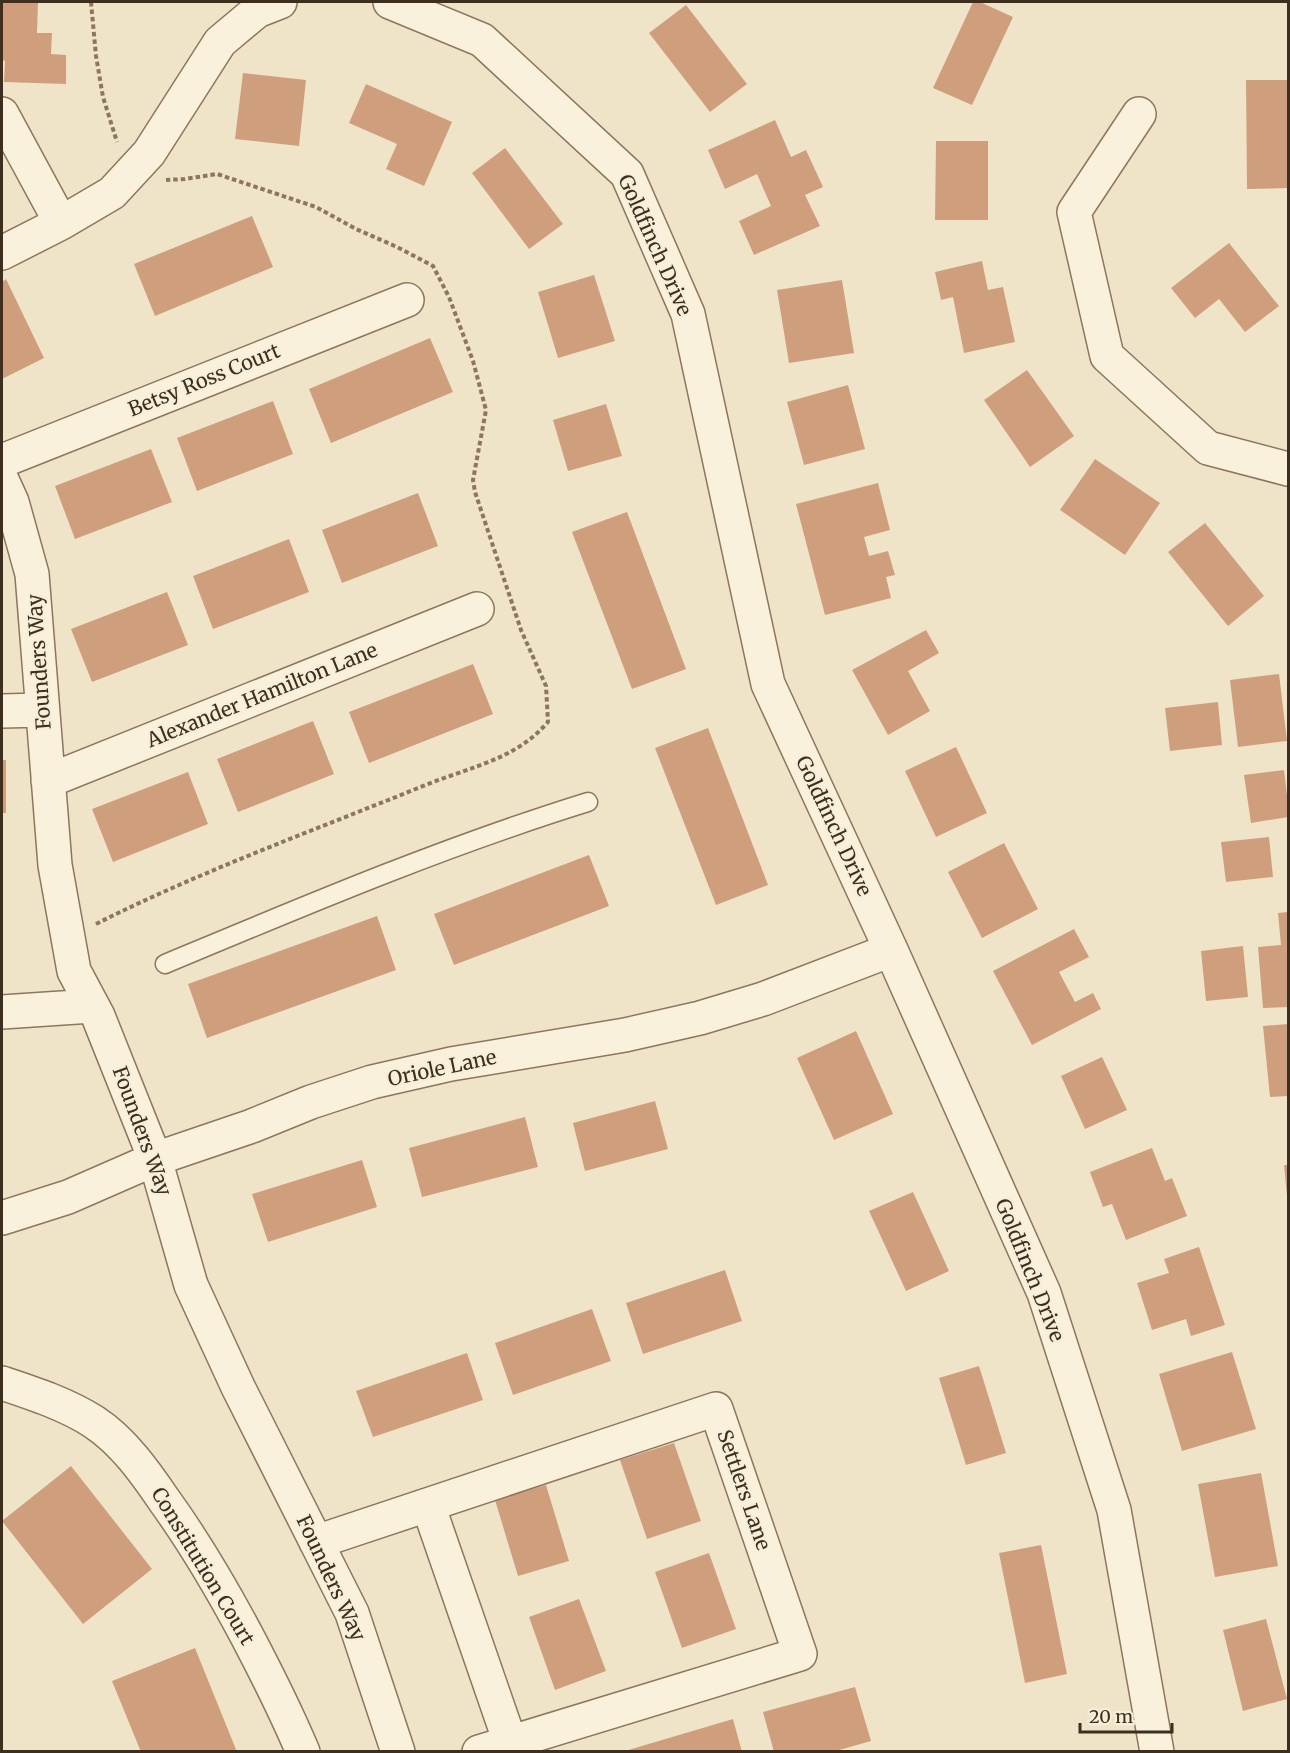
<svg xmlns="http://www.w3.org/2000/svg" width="1290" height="1753" font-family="Merriweather,serif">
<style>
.building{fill:#cf9f7d}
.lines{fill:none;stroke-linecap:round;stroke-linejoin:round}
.lane-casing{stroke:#8d765c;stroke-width:21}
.street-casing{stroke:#8d765c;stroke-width:36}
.path{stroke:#8d765c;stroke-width:4;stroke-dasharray:4.5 3;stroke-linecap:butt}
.lane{stroke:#faf1dc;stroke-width:18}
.street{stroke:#faf1dc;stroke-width:33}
.labels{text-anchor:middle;stroke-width:4.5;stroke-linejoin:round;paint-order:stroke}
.street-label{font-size:20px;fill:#3d2e20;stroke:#f7eed8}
</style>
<rect width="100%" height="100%" fill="#f0e4c8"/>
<path class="building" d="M2,2H38L37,33H52L51,54L66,55V84L4,82L5,61L2,60Z
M973,2H980L1013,17L972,105L933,88Z
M686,5L747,84L710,112L649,33Z
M243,73L306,80L299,146L235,139Z
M1246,80H1288V188L1247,189Z
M366,84L452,122L424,186L386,169L397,144L349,123Z
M775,120L791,157L806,150L823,187L805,195L820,226L754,255L739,221L771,206L757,174L725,189L708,150Z
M936,141H988V220H935Z
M505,148L563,224L529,249L472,173Z
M252,216L273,267L155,316L134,264Z
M1229,243L1279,306L1245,332L1219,299L1195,318L1171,288Z
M982,261L988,290L1003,287L1015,342L964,353L953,297L941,300L935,272Z
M594,275L615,341L558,358L538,292Z
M6,279L44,358L2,379V282Z
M842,280L854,353L789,363L777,290Z
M430,338L453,392L331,443L309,389Z
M1027,370L1074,436L1030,467L984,400Z
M848,385L865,449L804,465L787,402Z
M273,401L293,454L197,491L177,438Z
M606,404L622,456L568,471L553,420Z
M151,449L172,502L75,539L55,486Z
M1095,459L1160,503L1125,555L1060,510Z
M878,483L890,530L864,537L869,556L888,551L895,575L886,577L891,598L825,615L796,504Z
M418,493L438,546L342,583L322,530Z
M627,512L686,669L632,689L572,532Z
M1205,523L1264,596L1228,626L1168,552Z
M289,539L309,592L213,629L193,576Z
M167,592L188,645L92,682L71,629Z
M926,630L939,653L908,671L930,711L888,735L852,670Z
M473,664L493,714L369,763L349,712Z
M1279,674L1287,741L1238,747L1230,680Z
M1218,702L1222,745L1170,751L1165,708Z
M313,721L334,774L238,812L217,759Z
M708,728L768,885L716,905L655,748Z
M956,747L987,813L936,837L905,771Z
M2,760H6V813H2Z
M1284,770L1288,804V817L1251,823L1244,775Z
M188,772L208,824L113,862L92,809Z
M1269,837L1273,877L1226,882L1221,842Z
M1004,843L1038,909L982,938L948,872Z
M589,855L609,906L454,965L434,914Z
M1288,912V1007L1263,1008L1258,947L1281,945L1278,913Z
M377,916L396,970L207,1038L188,984Z
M1074,929L1089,957L1059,972L1075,1002L1093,993L1101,1009L1032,1045L993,971Z
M1243,946L1248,997L1206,1001L1201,951Z
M1288,1024V1096L1270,1097L1263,1026Z
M856,1031L893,1114L834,1140L797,1058Z
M1102,1057L1127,1110L1085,1129L1061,1076Z
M655,1101L668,1149L585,1171L573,1123Z
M525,1117L538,1167L422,1197L409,1148Z
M1152,1148L1165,1181L1172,1178L1187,1216L1126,1240L1112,1204L1103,1207L1090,1172Z
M362,1160L377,1207L268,1242L252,1194Z
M1284,1165H1288V1195L1287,1196Z
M913,1192L949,1271L906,1291L869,1211Z
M1199,1247L1225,1325L1191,1336L1186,1319L1152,1330L1137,1283L1169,1273L1164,1259Z
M725,1270L742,1321L643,1354L626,1303Z
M592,1309L611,1361L513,1395L495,1343Z
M1232,1352L1256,1429L1182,1451L1159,1374Z
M467,1353L483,1400L373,1437L356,1391Z
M979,1366L1006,1453L966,1465L939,1378Z
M674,1443L701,1521L647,1539L620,1460Z
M71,1466L152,1569L83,1624L2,1521Z
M1261,1473L1278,1566L1215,1577L1198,1484Z
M546,1485L569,1561L518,1576L495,1500Z
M1041,1545L1067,1674L1025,1683L999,1553Z
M709,1553L736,1629L682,1648L655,1572Z
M579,1599L606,1671L555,1690L529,1617Z
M1266,1619L1287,1699L1243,1711L1223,1630Z
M195,1648L237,1752H141L112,1681Z
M855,1687L871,1741L832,1752H774L763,1712Z
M733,1719L742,1752H625V1751Z"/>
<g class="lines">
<defs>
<path id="lane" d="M165,964C304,906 443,847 588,802"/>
<path id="street" d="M390,2L482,40L627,174L688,314L768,684L891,950L1044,1293L1114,1510L1157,1752
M2,114L61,223
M1139,114L1074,212L1107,356L1208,448L1288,469
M2,253L61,223L112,193L149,153L220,42L257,11L280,2
M2,461L407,300
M2,480L12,502L32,574L55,865L74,971L98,1016L155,1159L191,1285L238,1387L352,1613L398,1752
M2,711L42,710
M48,781L477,609
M2,1012L92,1006
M2,1218L68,1197L155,1159L252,1126L311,1102L372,1082L451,1064L625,1035L700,1018L763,999L891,950
M2,1383C32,1393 66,1404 94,1422C123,1441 145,1472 164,1500C195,1543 222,1589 247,1636C267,1674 286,1712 303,1752
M428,1505L510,1742
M316,1542L716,1409L800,1654L479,1752"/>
</defs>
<use href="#lane" class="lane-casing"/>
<use href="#street" class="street-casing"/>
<path class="path" d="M91,2L96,56L103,97L117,142
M96,924C187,878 283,842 378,804C402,795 426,784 450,776C489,762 521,753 548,722L546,686L521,630L475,492L473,480L486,410L473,361L449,297L433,266L397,247L356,229L316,207L217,174L185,179L166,180"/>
<use href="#lane" class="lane"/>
<use href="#street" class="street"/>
</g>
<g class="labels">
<g class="street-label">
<text transform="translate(655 245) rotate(66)" y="7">Goldfinch Drive</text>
<text transform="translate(204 380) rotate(-22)" y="7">Betsy Ross Court</text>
<text transform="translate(39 662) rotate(-94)" y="7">Founders Way</text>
<text transform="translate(262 695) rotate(-22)" y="7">Alexander Hamilton Lane</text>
<text transform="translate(834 826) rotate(65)" y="7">Goldfinch Drive</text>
<text transform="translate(442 1068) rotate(-12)" y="7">Oriole Lane</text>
<text transform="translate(142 1131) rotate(70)" y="7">Founders Way</text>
<text transform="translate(1030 1270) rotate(68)" y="7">Goldfinch Drive</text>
<text transform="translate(744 1490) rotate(71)" y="7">Settlers Lane</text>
<text transform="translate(203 1566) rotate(59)" y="7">Constitution Court</text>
<text transform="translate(331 1578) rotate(65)" y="7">Founders Way</text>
</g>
</g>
<rect width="1290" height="1753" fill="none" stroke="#3d2e20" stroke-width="6"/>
<path d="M1080 1723v9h92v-9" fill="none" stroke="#3d2e20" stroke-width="3"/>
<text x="1089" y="1723" font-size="18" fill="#3d2e20" stroke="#f7eed8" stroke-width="4.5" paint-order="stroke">20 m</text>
</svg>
